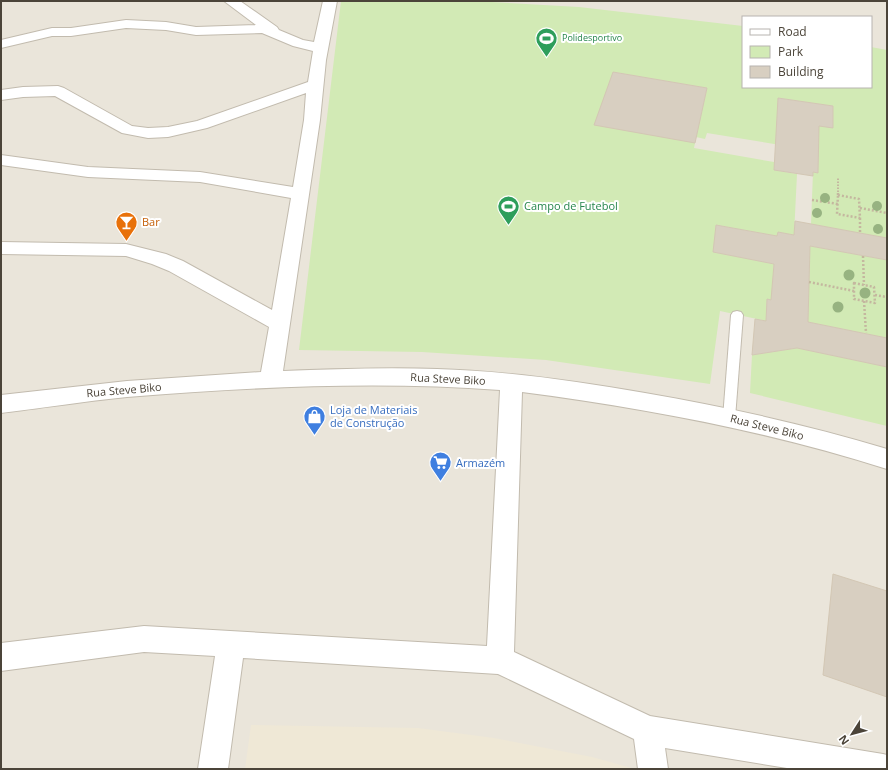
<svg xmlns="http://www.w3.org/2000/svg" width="888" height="770" font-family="'Open Sans',sans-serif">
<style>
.residential{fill:#eae5da;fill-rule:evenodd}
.education{fill:#efe8d6}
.green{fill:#d2eab5}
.building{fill:#d8cfc1;stroke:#d3c7b4}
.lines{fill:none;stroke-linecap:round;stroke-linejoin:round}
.lane-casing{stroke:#c2bbae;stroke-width:2}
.street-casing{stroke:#c2bbae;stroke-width:2}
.path-far1{stroke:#c4b79f;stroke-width:2;stroke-dasharray:1.5 1.5;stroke-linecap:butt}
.path{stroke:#c4b79f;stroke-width:2.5;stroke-dasharray:2 2;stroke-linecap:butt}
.lane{fill:#fff;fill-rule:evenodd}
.street{fill:#fff;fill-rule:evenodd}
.tree{fill:#97b381}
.labels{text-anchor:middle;stroke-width:4;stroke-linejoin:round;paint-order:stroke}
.far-leisure-label{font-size:9px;fill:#27864d;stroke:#fff;text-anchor:start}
.leisure-label{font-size:11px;fill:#27864d;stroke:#fff;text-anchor:start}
.food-label{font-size:11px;fill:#c56008;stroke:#fff;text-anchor:start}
.street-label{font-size:11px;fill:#4b4439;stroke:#fff}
.shop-label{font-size:11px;fill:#366cbe;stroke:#fff;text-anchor:start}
</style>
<rect width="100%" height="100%" fill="#f6f3ec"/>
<path class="residential" d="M1,1H887V769H1ZM743,17H871V87H743Z"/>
<path class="education" d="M251,725L418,728L494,738L592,757L635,769H245Z"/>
<path class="green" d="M341,1H473L579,7L743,26V87H871V47L887,50V238L811,224L813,172L818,173L819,126L833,106L779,98L777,122L780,145L707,133L705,139L696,137L707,88L614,72L695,143L694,148L774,162V170L797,174L794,235L778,232L777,236L716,225L713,252L774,264L773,270L792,274L791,304L767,299L766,321L720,311L710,384L546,360L422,352L299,350Z
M810,246L887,260V338L808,322Z
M797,348L887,367V426L750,393L752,355Z"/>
<path class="building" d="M613,72L707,88L695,143L594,125Z
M778,98L833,106V128L819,126L818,173L813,172V176L774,170Z
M795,221L887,238V260L810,246L808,322L887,338V367L797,348L752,355L755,319L766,321L767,299L771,300L774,264L713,252L716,225L777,236L778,232L794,235Z
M833,574L887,591V697L823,675Z"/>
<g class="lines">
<defs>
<path id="lane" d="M737,311L741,312L743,315L735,418L733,421L729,423L725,421L723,418L731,315L733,312Z"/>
<path id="street" d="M224,1H240L277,27L279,30L303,40L314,42L323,1H337L326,60L320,120L283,371C335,369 386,367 437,369C507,371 576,381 645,393C726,407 808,425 887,449V469C768,431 645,408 522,392L514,652L650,716L883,754L887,755V769H793L665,748L668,769H638L634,739L498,674L243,658L228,769H198L215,656L144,652L1,671V643L144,626L487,646L500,390C376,381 251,387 127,397C85,401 43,408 1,413V395L127,381L261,372L269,327L169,271L152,264L126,256L1,254V242L126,244L166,254L183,261L272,310L291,198L200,182L88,177L1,165V155L88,167L200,172L293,187L304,120L306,93L207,128L168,137L148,138L122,133L55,96L23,97L1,100V90L23,87L58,86L64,88L132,126L148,128L168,127L197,121L308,82L313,51L293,46L262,33L196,35L166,30L126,28L71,36H52L1,48V40L52,28H71L126,20L166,22L196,27L256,25Z"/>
</defs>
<use href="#lane" class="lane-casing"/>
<use href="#street" class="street-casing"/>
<path class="path-far1" d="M838,192V177"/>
<path class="path" d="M838,195L859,199L860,218L837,214Z
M838,195V191
M812,200L838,204
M860,208L887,213
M860,218V233
M863,256L864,285
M809,282L854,291
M854,283L874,287L875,303L854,299Z
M875,295L887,297
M864,301L866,333"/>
<use href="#lane" class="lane"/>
<use href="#street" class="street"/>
</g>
<g class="tree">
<circle cx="825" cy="198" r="5"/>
<circle cx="877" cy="206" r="5"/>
<circle cx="817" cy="213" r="5"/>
<circle cx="878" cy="229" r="5"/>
<circle cx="849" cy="275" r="5.5"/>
<circle cx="865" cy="293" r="5.5"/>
<circle cx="838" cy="307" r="5.5"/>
</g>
<defs>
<symbol id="stadium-pin" viewBox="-11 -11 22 30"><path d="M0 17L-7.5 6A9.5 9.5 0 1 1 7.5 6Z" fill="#2e9e5b" stroke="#fff"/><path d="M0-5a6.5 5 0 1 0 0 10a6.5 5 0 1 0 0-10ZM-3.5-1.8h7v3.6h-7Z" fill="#fff"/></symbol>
<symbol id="bar-pin" viewBox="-11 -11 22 30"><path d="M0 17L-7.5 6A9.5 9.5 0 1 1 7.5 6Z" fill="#e8710a" stroke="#fff"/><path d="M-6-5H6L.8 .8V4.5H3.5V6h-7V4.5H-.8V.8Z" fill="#fff"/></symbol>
<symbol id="shop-pin" viewBox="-11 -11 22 30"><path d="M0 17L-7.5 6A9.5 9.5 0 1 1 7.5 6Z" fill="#3f7fe0" stroke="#fff"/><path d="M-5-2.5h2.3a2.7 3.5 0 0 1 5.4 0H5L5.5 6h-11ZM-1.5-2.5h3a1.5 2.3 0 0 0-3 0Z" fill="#fff"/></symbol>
<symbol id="supermarket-pin" viewBox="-11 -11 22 30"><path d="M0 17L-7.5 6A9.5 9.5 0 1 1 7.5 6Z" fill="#3f7fe0" stroke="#fff"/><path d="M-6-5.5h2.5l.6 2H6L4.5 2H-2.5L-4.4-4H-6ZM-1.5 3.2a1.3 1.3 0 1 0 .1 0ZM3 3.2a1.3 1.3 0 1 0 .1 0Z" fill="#fff"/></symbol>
</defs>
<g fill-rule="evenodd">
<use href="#stadium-pin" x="534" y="26" width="25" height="34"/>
<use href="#stadium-pin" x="496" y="194" width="25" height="34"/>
<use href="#bar-pin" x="114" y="210" width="25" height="34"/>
<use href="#shop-pin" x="302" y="404" width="25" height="34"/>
<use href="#supermarket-pin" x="428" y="450" width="25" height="34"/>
</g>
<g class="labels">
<g class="far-leisure-label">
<text x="562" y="41">Polidesportivo</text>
</g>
<g class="leisure-label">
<text x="524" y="210">Campo de Futebol</text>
</g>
<g class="food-label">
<text x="142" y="226">Bar</text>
</g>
<g class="street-label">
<text transform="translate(448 379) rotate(3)" y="4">Rua Steve Biko</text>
<text transform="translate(124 390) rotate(-5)" y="4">Rua Steve Biko</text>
<text transform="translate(767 427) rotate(14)" y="4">Rua Steve Biko</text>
</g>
<g class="shop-label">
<text x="330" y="414">Loja de Materiais<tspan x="330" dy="13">de Construção</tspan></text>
<text x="456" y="467">Armazém</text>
</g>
</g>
<rect width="888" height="770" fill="none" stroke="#4b4439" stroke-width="4"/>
<rect x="742" y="16" width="130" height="72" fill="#ffffff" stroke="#b7b4b0"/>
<rect x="750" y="29" width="20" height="6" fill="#ffffff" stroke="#b7b4b0"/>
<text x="778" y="36" font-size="12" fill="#4b4439">Road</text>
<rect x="750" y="46" width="20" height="12" fill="#d2eab5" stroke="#b7b4b0"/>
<text x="778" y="56" font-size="12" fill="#4b4439">Park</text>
<rect x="750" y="66" width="20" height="12" fill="#d8cfc1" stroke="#b7b4b0"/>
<text x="778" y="76" font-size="12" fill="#4b4439">Building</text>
<g transform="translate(852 734) rotate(234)" stroke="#ffffff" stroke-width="3" paint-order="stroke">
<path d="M0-3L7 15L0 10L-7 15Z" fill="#4b4439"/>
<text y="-6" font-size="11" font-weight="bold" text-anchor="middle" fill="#4b4439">N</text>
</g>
</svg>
